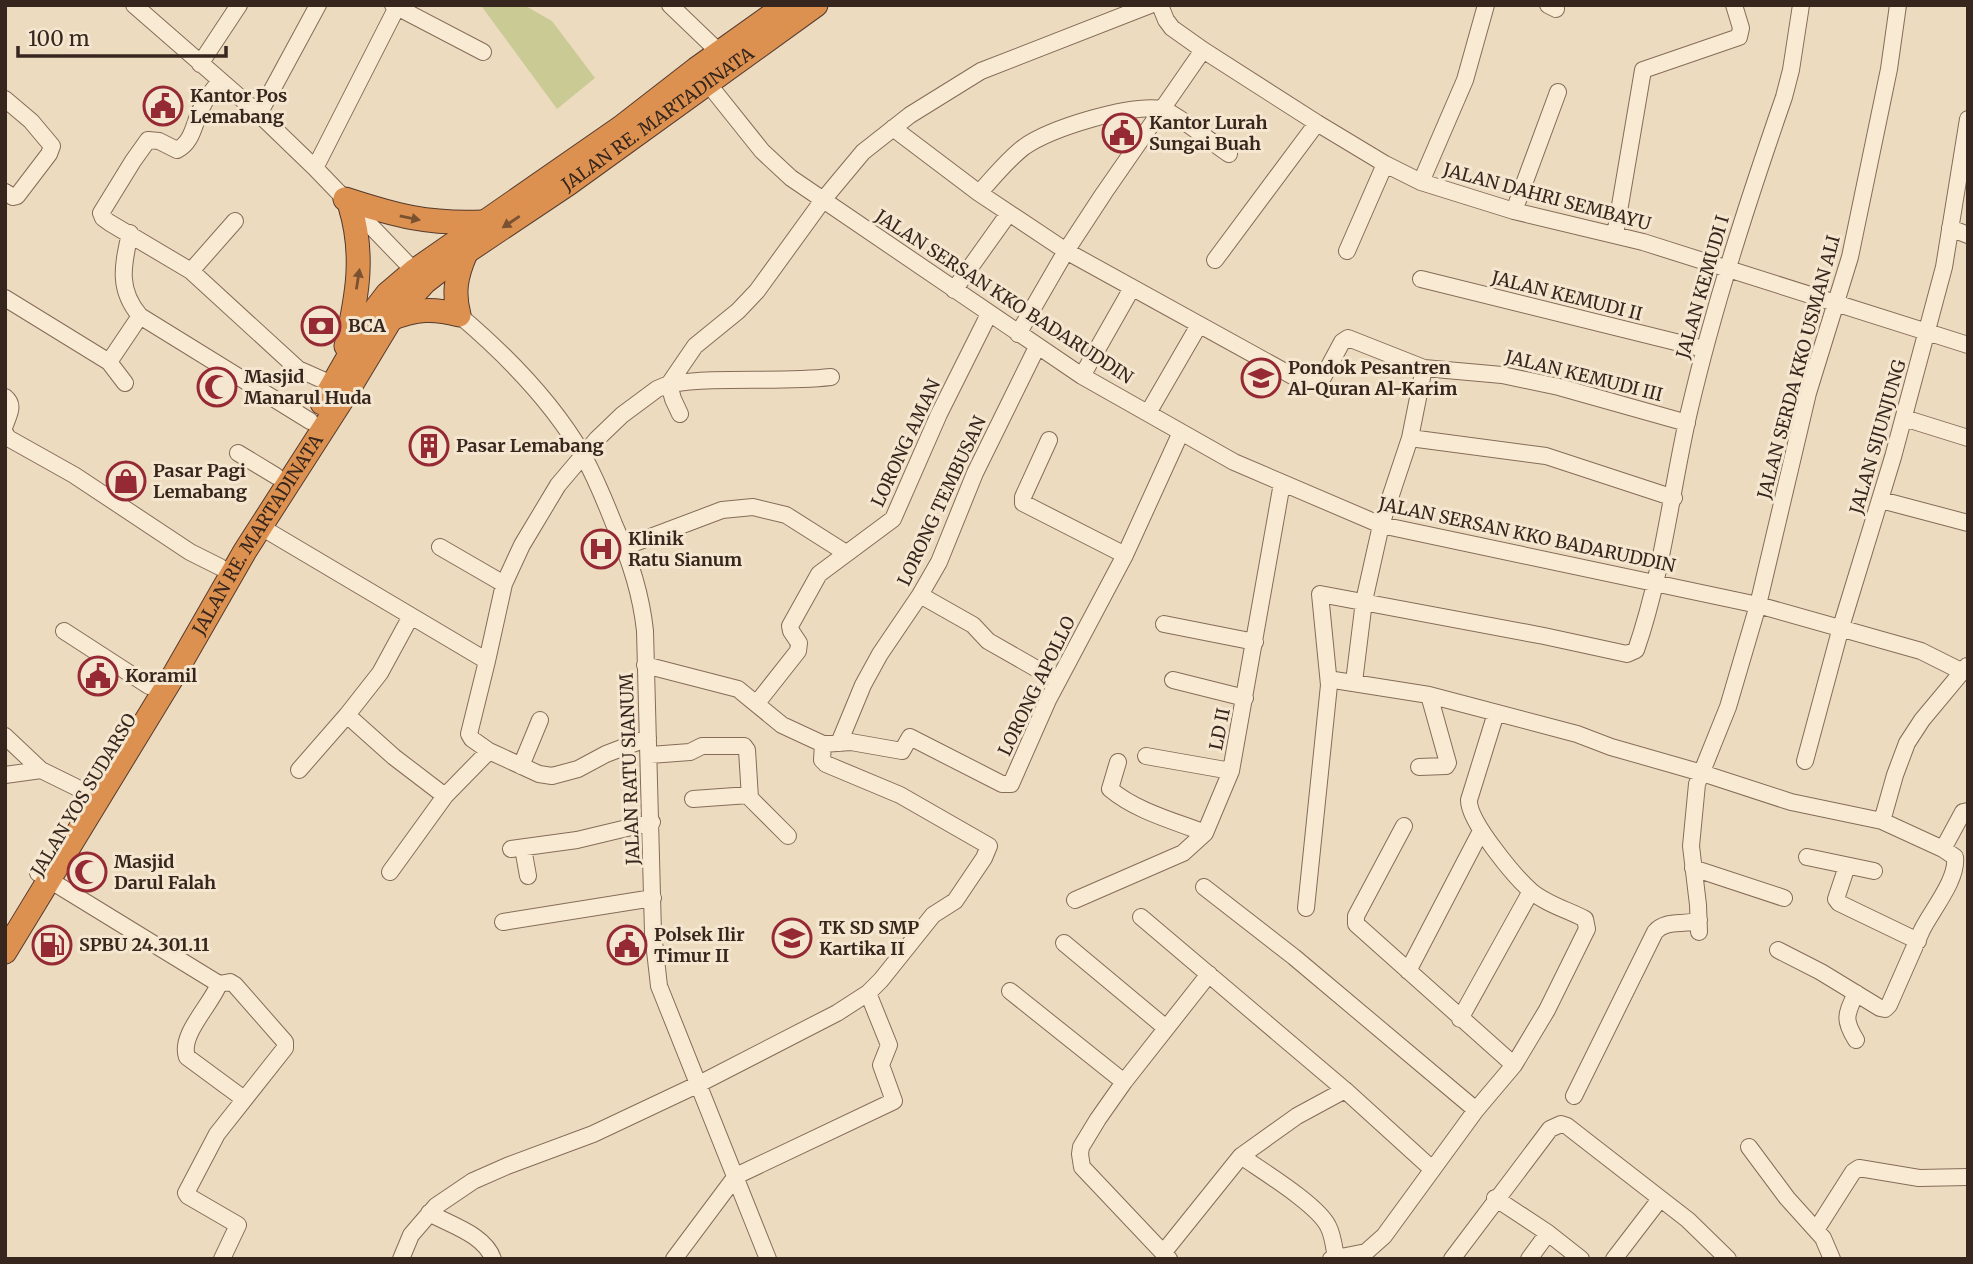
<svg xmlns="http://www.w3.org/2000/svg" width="1973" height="1264" font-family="Merriweather,serif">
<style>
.green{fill:#cacb94}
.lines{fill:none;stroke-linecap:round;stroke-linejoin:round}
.minor-casing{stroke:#866c58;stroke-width:18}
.highway-casing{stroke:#543b2d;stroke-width:25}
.minor{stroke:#f8ead3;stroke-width:16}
.highway{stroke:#dd9150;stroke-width:23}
.oneway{fill:#795131}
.labels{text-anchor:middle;stroke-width:6;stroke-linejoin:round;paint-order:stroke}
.poi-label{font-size:18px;font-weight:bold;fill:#36261d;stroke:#f5e6d0;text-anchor:start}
.street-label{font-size:18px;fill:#36261d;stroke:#f5e6d0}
</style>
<rect width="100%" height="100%" fill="#eddbc0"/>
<path class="green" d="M483,5H524L552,21L595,78L557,109L482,7Z"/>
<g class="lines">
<defs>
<path id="minor" d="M134,5L259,114L315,168L421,278
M393,5L483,52
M670,5L719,52
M1160,5L1166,20L1172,28L1203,50L1317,123L1385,164L1421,182L1514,211L1643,242L1968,345
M1548,5L1556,9
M200,64L239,5
M702,76L762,151L791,178L1082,376L1234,462L1381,525L1758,605L1921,651L1961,671
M5,99L31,121L52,146L49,154L17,196L13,197L5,192
M259,114L318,5
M893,128L979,193L1066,251L1307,384L1320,383L1342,342L1348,338L1424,368
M315,168L398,5
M1421,182L1465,80L1486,5
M979,193C993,178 1007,160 1024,147C1051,128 1129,104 1162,109C1173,111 1216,146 1229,154
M1514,211L1558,92
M235,221L191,271L298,369L334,385
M1950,228L1968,235
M130,233C123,265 117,289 140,316
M1615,235L1643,70L1739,37L1741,28L1734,5
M1347,251L1385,164
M1215,260L1317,123
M191,271L110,223L103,218L101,213L133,161L148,140L159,141L177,150C194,142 194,120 203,105C207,96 214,89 220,81
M1421,279L1704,349
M954,290L1009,213
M5,298L109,362L140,316L310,421
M459,315C505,354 553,403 583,455C595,477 605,501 614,524C630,559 641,593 645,631L653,933L659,986L768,1259
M1018,334L1066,251L1104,193L1203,50
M109,362L125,383
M1082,376L1132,288
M5,397C15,405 9,414 5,425
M1148,413L1199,325
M680,414L673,399L669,384C723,376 777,383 831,377
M1904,418L1968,438
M5,433L8,438L74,475L190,552L220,567
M1410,438L1546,456L1674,498
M1049,440L1023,497V503L1125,555
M238,453L276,476
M1881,500L1968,523
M261,527L487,661L469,734L472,739L489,751L539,774L552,776L578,769L606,754L648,738
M440,547L504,584
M624,547L722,510L753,507L786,515L846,553
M920,595L973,625L988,641L1058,681
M411,616L380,673L347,715L394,757L445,796L489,751
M1164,624L1255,642
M64,631L149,686
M487,661L504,584L522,545L558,485L597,439L622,415L657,389L669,384L695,346L738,311L757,291L823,200L863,152L910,115L981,71L1150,5
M645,665L738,689L782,725L823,744L851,742L902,751L910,737L1002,784H1011L1048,700L1125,555L1181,432
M1173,680L1245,698
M1354,682L1364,601L1381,525L1410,438L1424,368L1502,375L1559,387L1687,423
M1329,685L1320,594L1544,636L1627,654L1636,650C1663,572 1671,491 1689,412C1714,305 1748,201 1784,97L1791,70L1801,5
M757,703L798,651L799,643L791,631L790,626L819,574L893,519L939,414L989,314
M5,736L41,770L98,798
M839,743L863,685L880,654L920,595L939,562L975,473L1037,347
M650,755L690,752L702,746H744L747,750L750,798L788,836
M1146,756L1231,771
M1805,761L1841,627L1893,457L1944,267L1968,119
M1118,762L1110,789C1136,811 1174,821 1205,833
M521,766L540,720
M1419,767L1446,766L1448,763L1429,695
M299,770L347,715
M5,775L41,770
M693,799L749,795
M1882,821L1895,775L1907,743L1922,720L1967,666
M1404,826L1356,916V924L1514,1065
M523,848L528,876
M511,849L577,840L652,822
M1943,849L1963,812L1968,811
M1807,857L1874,871
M1847,866L1836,899L1839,903L1918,941
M1693,868L1784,898
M390,872L445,796
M38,873L219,984L230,982L235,985L285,1042V1048L217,1134L186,1193L188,1196L238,1225L222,1259
M1204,887L1294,957L1476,1110
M1075,900L1183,853L1205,833L1231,771L1282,483
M1306,908L1329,685L1334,680L1429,695L1577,734L1611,747L1702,773L1791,802L1882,821L1943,849L1955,857C1958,879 1932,910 1922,930C1911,955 1900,980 1889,1005L1885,1009L1880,1008L1821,972L1778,950
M1141,917L1345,1090L1432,1169
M503,922L653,898
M1699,932L1698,905L1691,846L1697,784L1728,707L1758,605L1808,393L1850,257L1889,69L1898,5
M1064,943L1166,1028
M1408,971L1481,831
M219,984C211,1005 179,1035 187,1057L244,1099
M1010,991L1124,1082
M1460,1019L1531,891
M1856,1040C1843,1019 1846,1015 1856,993
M1574,1096L1655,932C1666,919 1684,926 1699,920
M1749,1147L1787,1198L1823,1238L1832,1259
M1241,1156L1297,1116L1345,1090
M1495,1198L1548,1233L1581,1259
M429,1213C451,1225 485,1235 493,1259
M1816,1230L1853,1172L1859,1168L1919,1178L1968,1177
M1163,1253L1241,1156C1262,1171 1317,1204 1328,1226C1333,1235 1334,1247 1336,1258
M401,1259L411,1235L436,1206L473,1181L507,1166L593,1134L699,1084L837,1013L868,993L881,980L933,915L955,901L984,858L989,846L900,795L826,764L822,760L823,744
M674,1259L736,1176L894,1101L881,1065L889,1045L868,993
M1169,1259L1082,1167L1080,1154L1081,1147L1098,1119L1124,1082L1209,974
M1331,1259L1366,1252L1384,1236L1476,1110L1514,1065L1547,1010L1587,929L1585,919C1568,910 1546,904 1531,891C1515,877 1468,821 1469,800L1496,713
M1452,1259L1550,1129L1561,1124L1567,1126L1688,1220L1728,1259
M1529,1259L1548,1233
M1614,1259L1660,1199"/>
<g id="highway">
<path d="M345,199C397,216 427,224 482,222"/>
<path d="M391,319C416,309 433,308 459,315C453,292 456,276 466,253"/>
<path d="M346,346C357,297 365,255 350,206"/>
<path d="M322,403L377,307L387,294L414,271L620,128L696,69L786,5"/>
<path id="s1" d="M5,952L175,673L245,551L347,392L391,319L425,282L447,265L568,184L816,5"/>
</g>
</defs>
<use href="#minor" class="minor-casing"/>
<use href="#highway" class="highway-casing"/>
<use href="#minor" class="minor"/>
<use href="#highway" class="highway"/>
</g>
<defs><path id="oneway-solid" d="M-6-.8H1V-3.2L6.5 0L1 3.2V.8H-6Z" transform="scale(1.75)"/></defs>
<g class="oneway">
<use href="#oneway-solid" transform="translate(410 218) rotate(12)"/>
<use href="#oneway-solid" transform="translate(511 222) rotate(146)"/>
<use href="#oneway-solid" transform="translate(358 279) rotate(-81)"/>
</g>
<defs>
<symbol id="civic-ring" viewBox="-11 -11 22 22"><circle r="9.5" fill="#f5e6d0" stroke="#952934" stroke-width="1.5"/><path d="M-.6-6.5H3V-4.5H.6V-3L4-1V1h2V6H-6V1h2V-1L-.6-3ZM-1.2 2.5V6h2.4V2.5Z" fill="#952934"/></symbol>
<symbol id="bank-ring" viewBox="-11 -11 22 22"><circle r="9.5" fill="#f5e6d0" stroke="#952934" stroke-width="1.5"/><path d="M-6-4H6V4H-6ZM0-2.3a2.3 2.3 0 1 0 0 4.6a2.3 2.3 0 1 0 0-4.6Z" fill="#952934"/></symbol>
<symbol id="school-ring" viewBox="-11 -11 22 22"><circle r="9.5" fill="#f5e6d0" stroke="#952934" stroke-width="1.5"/><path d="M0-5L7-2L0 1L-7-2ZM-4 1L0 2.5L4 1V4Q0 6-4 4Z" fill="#952934"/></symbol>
<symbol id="mosque-ring" viewBox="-11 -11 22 22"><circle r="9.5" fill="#f5e6d0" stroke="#952934" stroke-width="1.5"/><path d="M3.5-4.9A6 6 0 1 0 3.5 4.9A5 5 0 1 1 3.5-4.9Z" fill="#952934"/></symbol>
<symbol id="building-ring" viewBox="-11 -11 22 22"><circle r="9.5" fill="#f5e6d0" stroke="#952934" stroke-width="1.5"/><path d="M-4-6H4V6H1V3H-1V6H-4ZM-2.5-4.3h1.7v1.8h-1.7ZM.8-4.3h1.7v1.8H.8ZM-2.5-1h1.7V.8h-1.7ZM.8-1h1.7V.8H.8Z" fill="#952934"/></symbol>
<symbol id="shop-ring" viewBox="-11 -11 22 22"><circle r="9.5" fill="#f5e6d0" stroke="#952934" stroke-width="1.5"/><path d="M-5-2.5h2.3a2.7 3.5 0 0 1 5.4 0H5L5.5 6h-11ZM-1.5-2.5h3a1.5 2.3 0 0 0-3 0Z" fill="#952934"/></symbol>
<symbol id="hospital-ring" viewBox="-11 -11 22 22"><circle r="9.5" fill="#f5e6d0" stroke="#952934" stroke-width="1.5"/><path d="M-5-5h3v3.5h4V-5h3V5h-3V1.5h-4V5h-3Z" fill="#952934"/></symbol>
<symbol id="fuel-ring" viewBox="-11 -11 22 22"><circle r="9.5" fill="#f5e6d0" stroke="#952934" stroke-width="1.5"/><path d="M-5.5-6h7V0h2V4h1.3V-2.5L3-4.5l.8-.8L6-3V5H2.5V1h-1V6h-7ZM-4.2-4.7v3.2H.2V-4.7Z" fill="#952934"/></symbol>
</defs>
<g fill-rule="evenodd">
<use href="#civic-ring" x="141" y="84" width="44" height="44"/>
<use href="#civic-ring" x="1100" y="111" width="44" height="44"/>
<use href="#bank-ring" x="299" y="304" width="44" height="44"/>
<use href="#school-ring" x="1239" y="356" width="44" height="44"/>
<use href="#mosque-ring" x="195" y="365" width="44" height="44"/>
<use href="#building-ring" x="407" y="424" width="44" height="44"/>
<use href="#shop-ring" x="104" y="459" width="44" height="44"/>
<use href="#hospital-ring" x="579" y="527" width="44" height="44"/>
<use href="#civic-ring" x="76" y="654" width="44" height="44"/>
<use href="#mosque-ring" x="65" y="850" width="44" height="44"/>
<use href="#school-ring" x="770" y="916" width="44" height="44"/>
<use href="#fuel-ring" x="30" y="923" width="44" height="44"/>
<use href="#civic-ring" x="605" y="923" width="44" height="44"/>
</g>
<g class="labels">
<g class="poi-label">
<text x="190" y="102">Kantor Pos<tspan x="190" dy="21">Lemabang</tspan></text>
<text x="1149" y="129">Kantor Lurah<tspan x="1149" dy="21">Sungai Buah</tspan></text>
<text x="348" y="332">BCA</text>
<text x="1288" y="374">Pondok Pesantren<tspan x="1288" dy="21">Al-Quran Al-Karim</tspan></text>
<text x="244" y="383">Masjid<tspan x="244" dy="21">Manarul Huda</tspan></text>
<text x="456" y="452">Pasar Lemabang</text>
<text x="153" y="477">Pasar Pagi<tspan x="153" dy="21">Lemabang</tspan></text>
<text x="628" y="545">Klinik<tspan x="628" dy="21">Ratu Sianum</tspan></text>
<text x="125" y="682">Koramil</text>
<text x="114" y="868">Masjid<tspan x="114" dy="21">Darul Falah</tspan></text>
<text x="819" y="934">TK SD SMP<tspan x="819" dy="21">Kartika II</tspan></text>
<text x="654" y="941">Polsek Ilir<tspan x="654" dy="21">Timur II</tspan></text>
<text x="79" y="951">SPBU 24.301.11</text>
</g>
<g class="street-label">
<text dy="6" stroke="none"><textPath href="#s1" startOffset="1076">JALAN RE. MARTADINATA</textPath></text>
<text transform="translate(1547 197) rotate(15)" y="6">JALAN DAHRI SEMBAYU</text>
<text transform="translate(1703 287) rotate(-74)" y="6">JALAN KEMUDI I</text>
<text transform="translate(1567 296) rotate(14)" y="6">JALAN KEMUDI II</text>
<text transform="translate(1004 297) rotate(33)" y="6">JALAN SERSAN KKO BADARUDDIN</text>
<text transform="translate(1799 367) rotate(-75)" y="6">JALAN SERDA KKO USMAN ALI</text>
<text transform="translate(1584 376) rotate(14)" y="6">JALAN KEMUDI III</text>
<text transform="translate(1878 437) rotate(-74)" y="6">JALAN SIJUNJUNG</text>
<text transform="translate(906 443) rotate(-65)" y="6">LORONG AMAN</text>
<text transform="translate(942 501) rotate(-65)" y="6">LORONG TEMBUSAN</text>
<text dy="6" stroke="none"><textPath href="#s1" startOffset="488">JALAN RE. MARTADINATA</textPath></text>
<text transform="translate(1527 535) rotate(12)" y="6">JALAN SERSAN KKO BADARUDDIN</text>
<text transform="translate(1037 686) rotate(-64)" y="6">LORONG APOLLO</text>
<text transform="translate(1220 729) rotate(-79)" y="6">LD II</text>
<text transform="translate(630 769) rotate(-92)" y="6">JALAN RATU SIANUM</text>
<text transform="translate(84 795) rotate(-59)" y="6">JALAN YOS SUDARSO</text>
</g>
</g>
<rect width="1973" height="1264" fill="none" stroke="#36261d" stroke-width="14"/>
<path d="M18 46v10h208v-10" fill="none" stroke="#36261d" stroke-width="3.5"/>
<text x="28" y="46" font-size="21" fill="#36261d" stroke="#f5e6d0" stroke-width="5" paint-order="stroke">100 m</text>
</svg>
